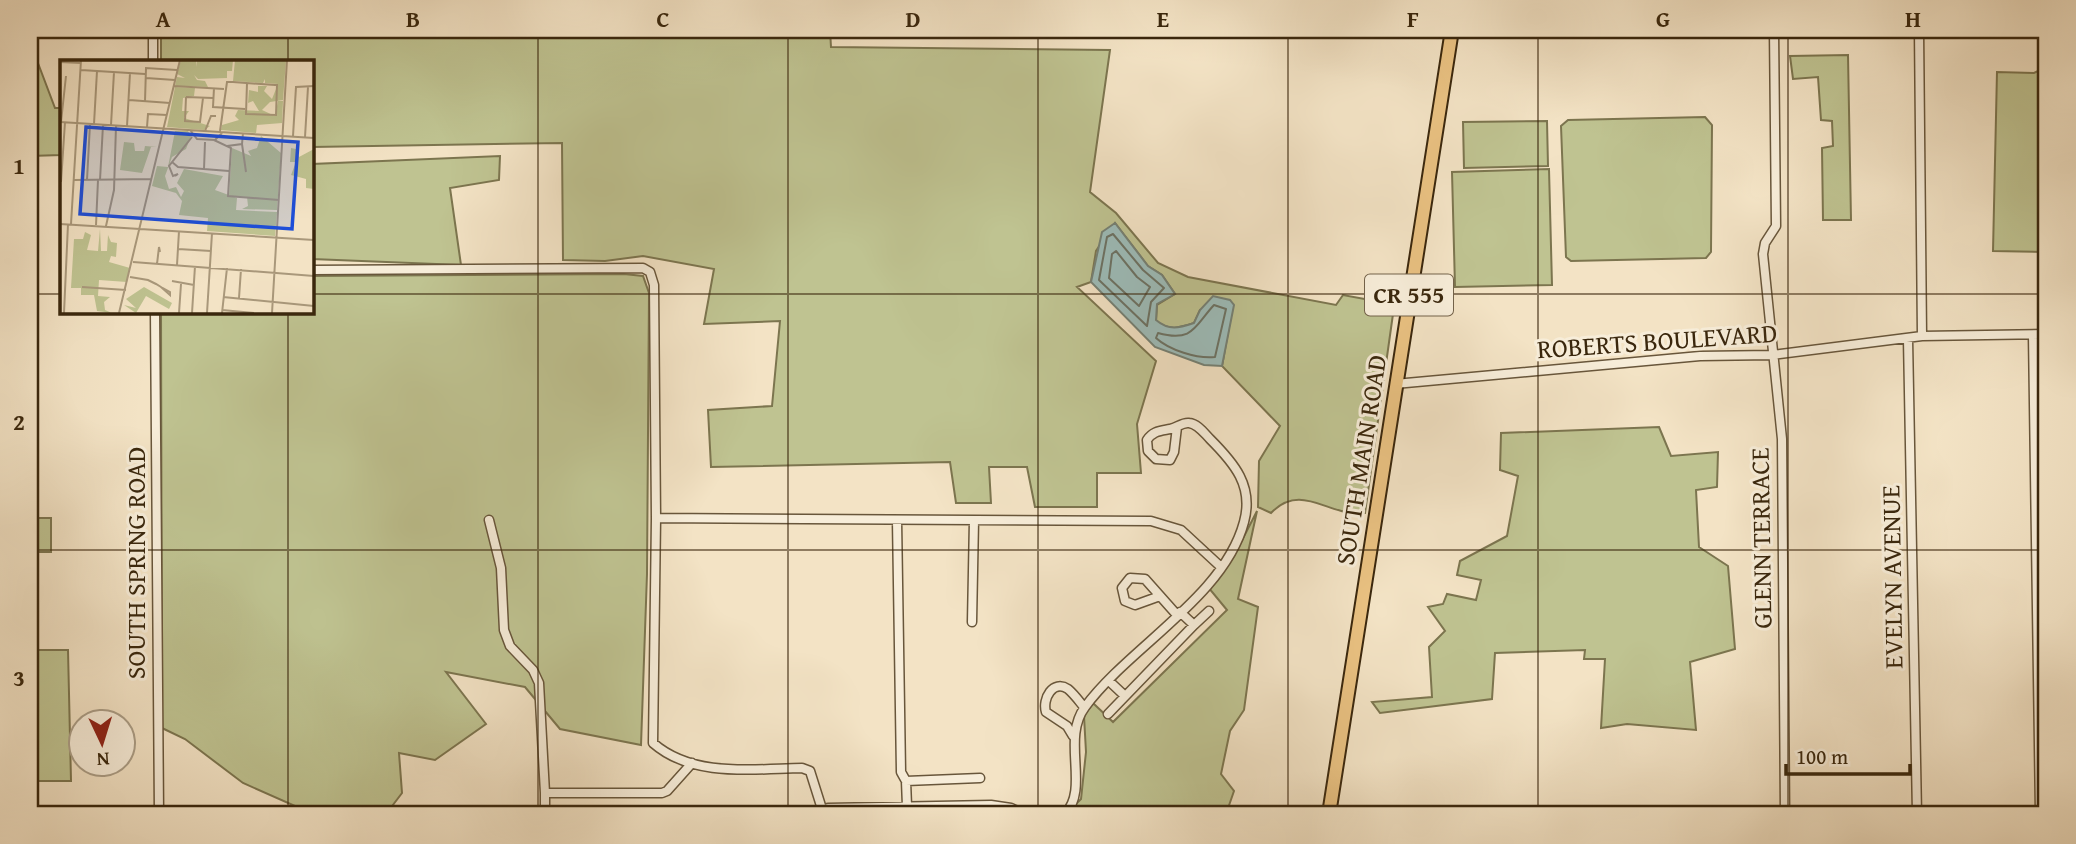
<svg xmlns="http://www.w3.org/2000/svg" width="2076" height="844" font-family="'Gentium Book Plus',serif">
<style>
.green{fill:#bfc391;stroke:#7c754f;stroke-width:2}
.water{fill:#9dbdba;stroke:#758175;stroke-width:2}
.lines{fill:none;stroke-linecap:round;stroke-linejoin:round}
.shore{stroke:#6c7264;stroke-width:2}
.minor-casing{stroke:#68563b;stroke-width:11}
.primary-casing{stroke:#3a270d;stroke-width:16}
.minor{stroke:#f7edd9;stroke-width:8}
.primary{stroke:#eac282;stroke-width:12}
.grid{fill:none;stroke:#3a270d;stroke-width:2;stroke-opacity:0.55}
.labels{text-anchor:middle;stroke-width:6;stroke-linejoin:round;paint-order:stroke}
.shield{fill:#f7edd9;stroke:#73624a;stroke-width:2}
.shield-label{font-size:24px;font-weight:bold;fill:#3a270d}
.street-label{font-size:26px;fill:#3a270d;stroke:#f7edd9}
.inset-road{fill:none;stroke:#a9987b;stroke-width:2}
.view{fill:#1d4ed8;fill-opacity:0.15;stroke:#1d4ed8;stroke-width:3.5}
.inset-edge{fill:none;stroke:#3a270d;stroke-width:3.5}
.neatline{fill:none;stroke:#3a270d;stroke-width:2.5}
.grid-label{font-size:23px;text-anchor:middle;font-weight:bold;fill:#3a270d}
</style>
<rect width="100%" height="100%" fill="#f3e3c5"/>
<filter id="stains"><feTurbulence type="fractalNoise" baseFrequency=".00286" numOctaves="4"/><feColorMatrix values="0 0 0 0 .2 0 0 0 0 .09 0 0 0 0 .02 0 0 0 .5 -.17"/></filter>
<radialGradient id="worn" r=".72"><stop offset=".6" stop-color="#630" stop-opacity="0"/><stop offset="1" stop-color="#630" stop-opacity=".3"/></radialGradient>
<path class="green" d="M161,30H830L831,47L1110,50L1090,192L1116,213L1158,263L1188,277L1336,305L1343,295L1381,302L1393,314L1365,513C1330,518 1302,481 1271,513L1258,507L1259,461L1280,426L1222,366L1233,305L1200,310L1194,323C1179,328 1169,331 1156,321L1157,305L1175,294L1162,275L1148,266L1115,223L1096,251L1091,282L1077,287L1156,361L1137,424L1141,473H1097V507H1035L1027,467H989L991,503H956L950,462L711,467L708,410L772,406L780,321L704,324L714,269L643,256L605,261L563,260L562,143L312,147V61H161Z
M30,42L55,108H61V155L30,156Z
M1848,55L1851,220H1823L1822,148L1833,146L1832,121L1821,120L1818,77L1793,79L1790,56Z
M2046,67V252L1993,251L1997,72L2034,73Z
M1705,117L1712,125L1711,252L1706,258L1571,261L1566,257L1561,126L1568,120Z
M1547,121L1548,166L1464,168L1463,122Z
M500,156L499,180L450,188L461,265L312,259V164Z
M1549,169L1552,285L1455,287L1452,172Z
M624,274L643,276L649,293L647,574L641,745L560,729L525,687L446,672L486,724L435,760L399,753L402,793L386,814H313L243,783L185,739L162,728L161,312H312V276Z
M1659,427L1671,456L1718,452L1717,487L1696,490L1699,547L1728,566L1735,649L1690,662L1696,730L1627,724L1601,728L1605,659H1584L1585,650L1495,653L1492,699L1380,713L1372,702L1432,697L1429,647L1445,631L1428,607L1443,604L1447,594L1476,600L1481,580L1457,575L1460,561L1507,536L1518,476L1500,470L1501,433Z
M1257,511L1238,599L1258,607L1244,710L1230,731L1221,774L1234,791L1226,814H1066L1081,799L1086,752L1084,716L1093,703L1113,722L1227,610L1208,587L1234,556Z
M30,518H51V552H30Z
M30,650H68L71,781H30Z"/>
<path class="water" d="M1115,223L1148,266L1162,275L1175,294L1157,304L1156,320C1169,331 1179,328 1194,323L1200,310L1213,296L1230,300L1234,305L1222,366L1204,365L1155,347L1091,282L1102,232Z"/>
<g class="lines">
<path class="shore" d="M1113,234L1143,270L1164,288L1151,302L1147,326L1099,280L1107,237Z
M1116,251L1137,277L1150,287L1139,306L1109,278L1112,254Z
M1214,305L1226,309L1215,357C1197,359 1169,350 1156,338L1158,333C1194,343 1195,325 1214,305Z"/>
<defs>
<path id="minor" d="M153,30V61
M1774,30L1776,226L1765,243L1763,254L1782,439L1785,814
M1919,30L1922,336
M312,270L643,268L650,272L654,285L656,518L653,743C693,778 753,769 802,768L810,771L822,809
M155,312L159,814
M2033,335L2040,814
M1908,339L1917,814
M1395,384L1700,356L1772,355L1922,336L2046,334
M656,518L1151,521L1181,530L1221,567
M489,520L501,568L504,630L510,646L533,670L539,683L545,793
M897,520L901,772L906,781
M1160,596L1135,605L1125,601L1122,588L1130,578L1145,579L1177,615
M1180,612L1194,625L1209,611
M972,622L974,520
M1109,681L1125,696
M1108,714L1194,625
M1073,736L1067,726L1046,712C1042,699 1053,679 1068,689C1074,694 1079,701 1084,707
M907,806L906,781L980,778
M545,814V793H662L667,791L692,763
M809,814L828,808L991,805L1011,808L1024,814
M1065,814C1090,788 1061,739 1085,707C1129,647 1224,597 1244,522C1254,486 1234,463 1210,439C1204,433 1198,424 1189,423C1182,422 1177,428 1170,429C1160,431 1153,431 1147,440L1148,451L1156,459L1170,460L1174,452L1177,427"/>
<path id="primary" d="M1329,814L1452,30"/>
</defs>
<use href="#minor" class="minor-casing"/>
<use href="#primary" class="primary-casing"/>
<use href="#minor" class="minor"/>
<use href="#primary" class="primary"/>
</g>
<path class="grid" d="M288,30V61M538,30V814M788,30V814M1038,30V814M1288,30V814M1538,30V814M1788,30V814M30,294H61M312,294H2046M288,312V814M30,550H2046"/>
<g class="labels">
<rect class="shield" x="1365" y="274.5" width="88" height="41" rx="5"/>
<g class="shield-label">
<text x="1409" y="303">CR 555</text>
</g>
<g class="street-label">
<text transform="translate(1657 341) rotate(-4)" y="9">ROBERTS BOULEVARD</text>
<text transform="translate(1361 460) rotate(-81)" y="9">SOUTH MAIN ROAD</text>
<text transform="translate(1761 538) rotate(-91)" y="9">GLENN TERRACE</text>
<text transform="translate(136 563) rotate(-90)" y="9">SOUTH SPRING ROAD</text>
<text transform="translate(1892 577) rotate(-91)" y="9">EVELYN AVENUE</text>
</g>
</g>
<g transform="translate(60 60)">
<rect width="254" height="254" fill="#f3e3c5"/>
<path d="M121,0H136V7L137,0H173L172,11H167V18L138,19L134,15L137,20L145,21L148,27L115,26L117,17L125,18L117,14ZM175,0H226L223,40L210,42L202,50L215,56L218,41H223L222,63L197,65L196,73L161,70L162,65L179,60L175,56L178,50L199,51L193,41L188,43L189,30L198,32V26H207L204,31L212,39L218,24L205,23V19L203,23L173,21ZM115,27L135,28L134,36L123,38L122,51H129L124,58L150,66L144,70L107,67ZM115,71H128L131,76L126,89L112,97L105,116L109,129L116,127L121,137L124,131L117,123L124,109L163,116L155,130L177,138L176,150L217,152L215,176L147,171L148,158L119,155L122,141L116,133L92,126L97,106L108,107ZM201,76L221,93L217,150L182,149L188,146L187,137L169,136L172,88L191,96L188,91L197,88ZM64,82L74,83L75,91H84L85,86L97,87H91L82,113L60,110ZM231,88L236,89L239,97L254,89V129L246,128V119L231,115L236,102H230ZM40,169L41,191H47L48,175L51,182L57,183L56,197L51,196L49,202L70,208L67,222L39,220L38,236L50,237L44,242L45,250L52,253L37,251L34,235H21V228H11L14,179H23L25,172L31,175L27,190L38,191ZM84,227L112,243L109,249L86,236L76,253L64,245L76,248L66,239Z" fill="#bfc391"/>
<path class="inset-road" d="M0,2L21,3M21,10L85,14M86,18L115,20M114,26L164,29M154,28L153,47L185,49M126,37L125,61L140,62L143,38M126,37L153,38M69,40L110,43M85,41L86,8L117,10M0,62L254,78M1,62L6,16M34,64L37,11M51,65L54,12M67,66L70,13M87,67L88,54L107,55M130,70L137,79L155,80L162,73M145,71L151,56H156M160,71L167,22H173L215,25H217L216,55L186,54L187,23M233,76L236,27L254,26M245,77L248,27M154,80L171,88L168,136L219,140M182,84L186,112M167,86L182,84L183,73M112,102L118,107L169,111M144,109L145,82M115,116L118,114L113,116L109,106L132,77M14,120L92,119M27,120L30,64M40,120L43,65M1,122L5,62M0,164L254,180M11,164L21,0M36,165L38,120M46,166L54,130L56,66M118,189L151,191M73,202L254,216M97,204L99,187L100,192M117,205L119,171M70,217L88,220L96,224L101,227L110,232V235L101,227M112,221L134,225M22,227L66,230M163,237L254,246M179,238L181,209M162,250L194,253M4,253L8,164M59,253L120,0M119,253L121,224M132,253L135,206M147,253L152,173M162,253L167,208M212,253L227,0"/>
<path class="view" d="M26,67L238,82L232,169L20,154Z"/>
<rect width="254" height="254" class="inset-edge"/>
</g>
<rect width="2076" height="844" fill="none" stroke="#f3e3c5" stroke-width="77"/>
<g transform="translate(102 743) rotate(176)"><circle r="33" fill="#f7edd9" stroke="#ab9e87" stroke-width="2"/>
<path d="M0-5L12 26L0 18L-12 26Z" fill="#8f2418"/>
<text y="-10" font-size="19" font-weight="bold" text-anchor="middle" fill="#3a270d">N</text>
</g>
<path d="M1786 764v10h124v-10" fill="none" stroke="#3a270d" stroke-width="3.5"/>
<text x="1796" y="764" font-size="21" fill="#3a270d" stroke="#f7edd9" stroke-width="5" paint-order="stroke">100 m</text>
<rect x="38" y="38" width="2000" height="768" class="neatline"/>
<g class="grid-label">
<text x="163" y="27">A</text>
<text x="413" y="27">B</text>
<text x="663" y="27">C</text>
<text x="913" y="27">D</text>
<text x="1163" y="27">E</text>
<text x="1413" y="27">F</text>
<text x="1663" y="27">G</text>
<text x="1913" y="27">H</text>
<text x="19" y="174">1</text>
<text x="19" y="430">2</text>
<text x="19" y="686">3</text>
</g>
<rect width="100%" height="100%" filter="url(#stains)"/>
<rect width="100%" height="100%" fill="url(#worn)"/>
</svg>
